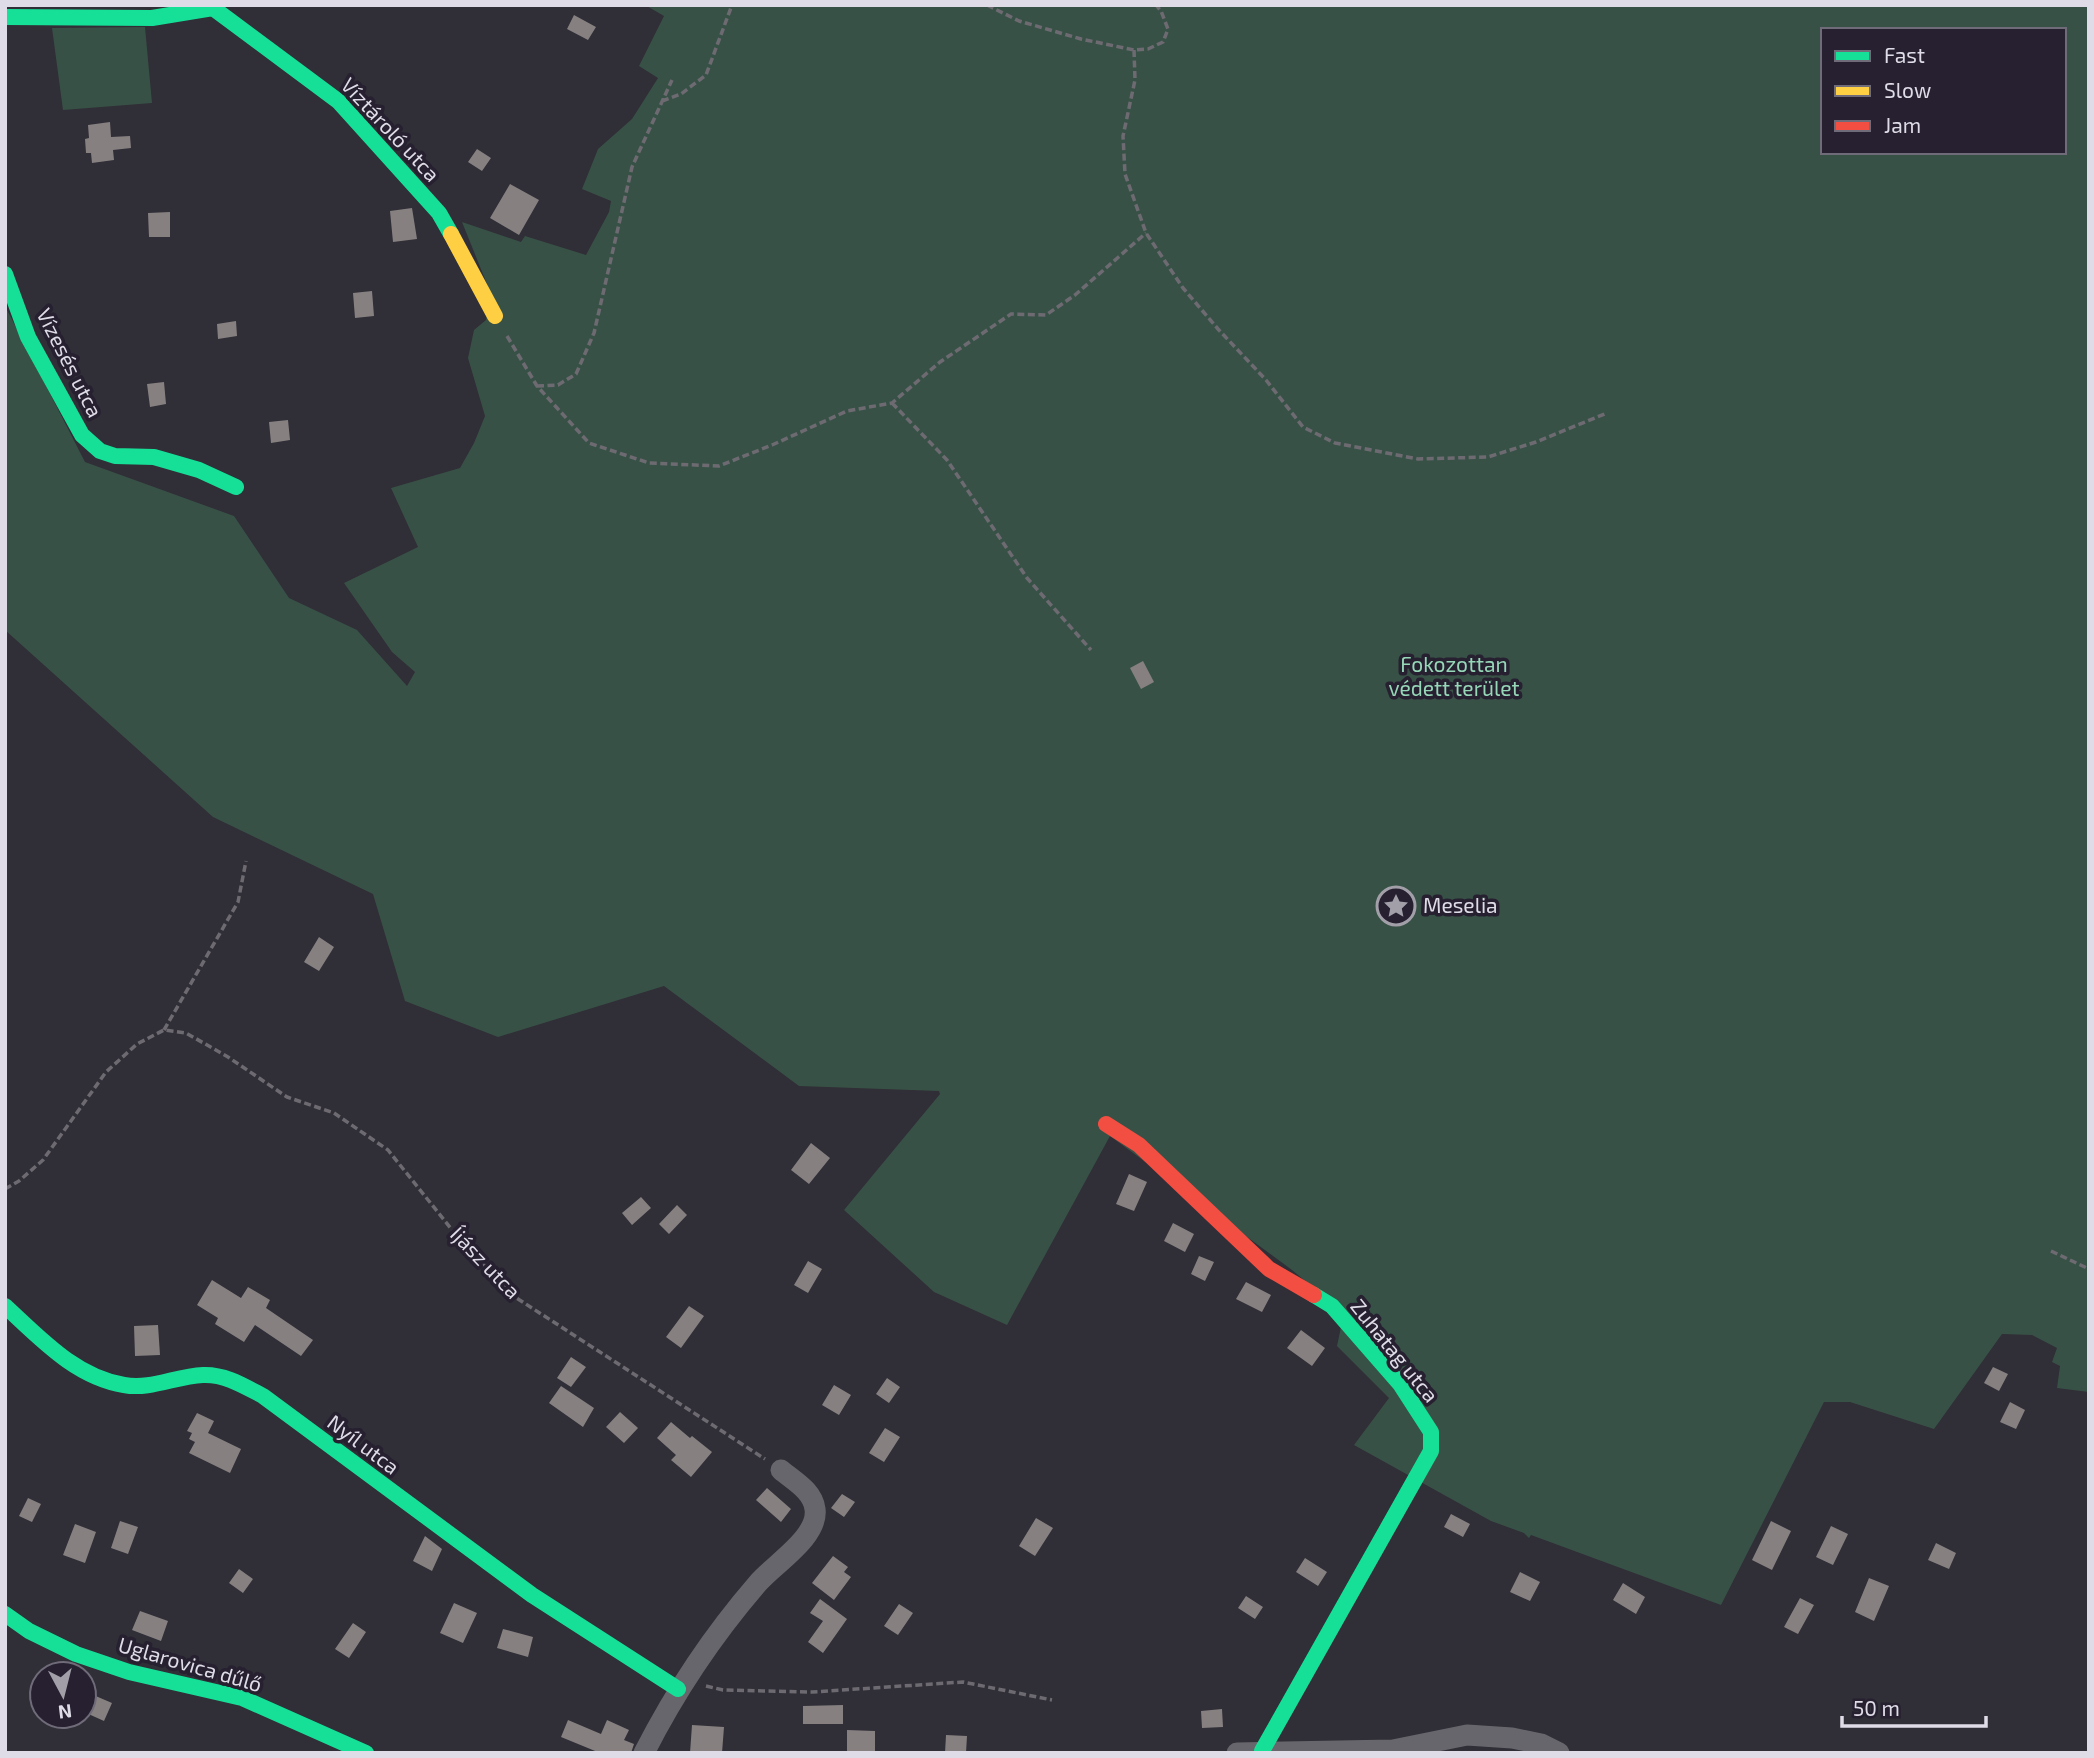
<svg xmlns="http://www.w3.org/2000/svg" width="2094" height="1758" font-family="'Exo 2',sans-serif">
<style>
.green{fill:#385146;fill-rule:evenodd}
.building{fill:#868081}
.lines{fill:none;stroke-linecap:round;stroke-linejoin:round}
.path{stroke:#6d6b71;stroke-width:3.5;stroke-dasharray:7 3.5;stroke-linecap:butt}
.street{stroke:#68666d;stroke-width:21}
.fast{stroke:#16e098;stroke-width:16}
.slow{stroke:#ffcf43;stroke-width:16}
.jam{stroke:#f24e42;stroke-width:16}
.labels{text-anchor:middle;stroke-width:7;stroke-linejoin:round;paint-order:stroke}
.street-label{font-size:21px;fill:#dfdce7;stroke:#262030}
.park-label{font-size:21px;fill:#95d7b7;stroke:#262030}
.poi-label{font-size:21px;fill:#dfdce7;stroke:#262030;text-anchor:start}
</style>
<rect width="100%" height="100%" fill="#302e36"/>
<path class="green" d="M645,5H2089V1392L2057,1388L2060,1366L2052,1362L2057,1348L2032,1335L2002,1334L1934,1429L1850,1402H1824L1721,1605L1531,1535L1529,1538L1524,1533L1491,1521L1354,1445L1389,1398L1337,1346L1344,1313L1292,1270L1110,1136L1007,1325L934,1292L844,1210L940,1094L939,1091L799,1086L664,986L498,1037L405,1001L373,894L213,817L5,630V306L85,462L234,516L289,598L357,630L407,686L415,672L392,652L344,583L418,547L391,488L460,468L474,443L485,416L468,358L474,330L486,320L491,294L462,222L521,242L525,236L586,255L609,212L611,201L582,189L598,149L632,119L658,78L639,66L664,16ZM1823,30H2064V152H1823Z
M145,27L152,103L63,110L52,28Z"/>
<path class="building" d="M574,15L596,27L588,40L567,29Z
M110,122L111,137L130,136L131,148L113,150L114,160L92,163L91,153H86L85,139L89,138L88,125Z
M477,149L491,158L482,171L468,162Z
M510,184L539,200L519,235L490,218Z
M412,208L417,239L393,242L390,211Z
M170,212V237H149L148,213Z
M372,291L374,316L355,318L353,293Z
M236,321L237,336L218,339L217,324Z
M164,382L166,404L150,407L147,384Z
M288,420L290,440L271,443L269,422Z
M1143,661L1154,682L1141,689L1130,668Z
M319,937L334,947L319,971L304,962Z
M811,1143L830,1158L809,1184L791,1170Z
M1129,1174L1147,1182L1134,1211L1116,1204Z
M641,1197L651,1208L632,1225L622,1213Z
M677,1205L687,1215L669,1234L659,1224Z
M1173,1223L1194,1234L1185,1252L1164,1241Z
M1199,1256L1214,1262L1205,1281L1191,1274Z
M808,1261L822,1269L808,1293L794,1285Z
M212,1280L241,1298L248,1287L270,1300L266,1308L313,1340L301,1356L255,1325L244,1342L215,1324L218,1318L197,1305Z
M1246,1282L1271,1295L1262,1312L1236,1299Z
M689,1306L704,1316L681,1348L666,1337Z
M158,1325L160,1355L135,1356L134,1326Z
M1301,1330L1325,1348L1312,1366L1287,1348Z
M571,1357L586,1367L571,1387L557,1378Z
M1993,1367L2008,1374L1999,1391L1984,1383Z
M887,1378L900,1387L889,1403L876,1394Z
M834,1385L851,1395L839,1415L822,1405Z
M561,1386L594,1408L583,1427L549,1403Z
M2010,1402L2025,1410L2016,1429L2000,1422Z
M620,1412L638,1428L624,1443L606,1427Z
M197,1413L214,1421L208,1433L241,1449L230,1473L189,1453L195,1442L189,1439L192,1433L187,1431Z
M671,1422L690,1438L692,1436L712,1452L691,1477L671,1460L676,1455L657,1438Z
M885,1428L900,1437L884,1462L869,1453Z
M767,1488L791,1509L781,1522L756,1500Z
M842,1494L855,1502L844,1517L831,1508Z
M28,1498L41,1504L32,1522L19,1516Z
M1451,1514L1470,1524L1463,1537L1444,1527Z
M1036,1518L1053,1528L1035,1556L1019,1546Z
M120,1521L138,1527L128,1554L111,1548Z
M1771,1521L1791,1531L1772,1570L1752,1560Z
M75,1524L96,1532L85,1563L63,1555Z
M1831,1526L1848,1534L1833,1565L1816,1557Z
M425,1536L442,1549L432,1571L413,1561Z
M1936,1543L1956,1553L1949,1569L1928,1560Z
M833,1556L848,1567L844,1572L851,1577L834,1600L812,1583Z
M1305,1558L1327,1572L1318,1586L1296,1572Z
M239,1569L253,1579L243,1593L229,1583Z
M1520,1572L1540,1582L1530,1601L1510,1592Z
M1869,1578L1889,1586L1874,1621L1855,1612Z
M1623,1583L1645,1597L1636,1614L1613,1600Z
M1246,1596L1263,1607L1255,1619L1238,1608Z
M1800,1598L1814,1605L1798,1634L1784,1627Z
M820,1599L847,1619L823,1653L808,1642L823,1621L810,1613Z
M454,1603L477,1613L463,1643L440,1633Z
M899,1604L913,1613L898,1635L884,1626Z
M140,1611L168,1621L161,1641L132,1630Z
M353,1623L366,1632L349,1658L335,1649Z
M503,1629L533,1637L528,1657L497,1648Z
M84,1691L112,1703L104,1721L84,1712Z
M843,1705V1724H803V1706Z
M1222,1709L1223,1727L1202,1728L1201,1711Z
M568,1720L601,1734L607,1720L629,1730L624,1740L634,1744L631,1753H600L561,1737Z
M692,1725L724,1727L722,1753H690Z
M847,1730L875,1731V1753H847Z
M946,1735L967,1736L966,1753H945Z"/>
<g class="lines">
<path class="path" d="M987,5L1019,21L1081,39L1134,50L1148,49L1163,42L1168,29L1161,11L1156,5
M1134,50L1135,80L1123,136L1125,174L1146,233L1183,288L1218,329L1266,380L1303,427L1335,443L1418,459L1488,457L1536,442L1607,413
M662,101L681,94L706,75L732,5
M507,336L537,386L589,443L649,463L719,466L772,445L847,411L892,403L940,362L1011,314L1046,315L1075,295L1146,233
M537,386L558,385L576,374L594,333L632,167L672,80
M892,403L947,460L1027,578L1091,650
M164,1030L238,902L246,861
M5,1189L19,1181L43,1160L106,1072L137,1044L164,1030L186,1033L228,1057L287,1097L334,1113L388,1150L461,1241L515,1297L765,1459
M2051,1251L2089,1269
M706,1686L723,1690L812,1692L963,1682L1052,1700"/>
<path class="street" d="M644,1753C675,1692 713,1635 758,1583C774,1564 819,1537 815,1509C813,1491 794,1481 781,1470
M1237,1753L1393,1750L1467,1735L1512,1738L1541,1744L1559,1753"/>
<path class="fast" d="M5,17L152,18L213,8L338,101L439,213L451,234
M5,274L28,337L82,435L100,451L115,456L154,457L199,470L236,487
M5,1306C40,1338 75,1377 124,1385C151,1390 176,1376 203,1375C225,1374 244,1386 263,1396L532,1595L678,1689
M5,1614L29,1631L76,1654L129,1672L242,1698L366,1753
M1262,1751L1431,1451V1432L1400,1384L1332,1306L1314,1295"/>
<path class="slow" d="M451,234L495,316"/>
<path class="jam" d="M1106,1124L1139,1145L1269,1269L1314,1295"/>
</g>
<defs>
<symbol id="sight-ring" viewBox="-11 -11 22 22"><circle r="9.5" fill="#262030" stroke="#a29fa9" stroke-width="1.5"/><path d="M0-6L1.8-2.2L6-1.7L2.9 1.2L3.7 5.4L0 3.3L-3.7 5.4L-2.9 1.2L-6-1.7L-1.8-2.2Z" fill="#a29fa9"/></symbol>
</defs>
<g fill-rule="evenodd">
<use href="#sight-ring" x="1374" y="884" width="44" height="44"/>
</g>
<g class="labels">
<g class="street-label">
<text transform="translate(390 130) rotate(47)" y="7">Víztároló utca</text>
<text transform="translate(69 363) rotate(63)" y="7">Vízesés utca</text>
<text transform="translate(485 1263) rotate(46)" y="7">Íjász utca</text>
<text transform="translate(1394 1351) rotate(51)" y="7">Zuhatag utca</text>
<text transform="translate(363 1445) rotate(37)" y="7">Nyíl utca</text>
<text transform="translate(190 1665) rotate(16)" y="7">Uglarovica dűlő</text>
</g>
<g class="park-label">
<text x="1454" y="672">Fokozottan<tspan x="1454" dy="24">védett terület</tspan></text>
</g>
<g class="poi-label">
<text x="1423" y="913">Meselia</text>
</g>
</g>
<rect width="2094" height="1758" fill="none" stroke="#dfdce7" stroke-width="14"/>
<rect x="1821" y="28" width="245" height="126" fill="#262030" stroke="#706b79" stroke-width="2"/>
<rect x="1835" y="51" width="35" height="10" fill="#16e098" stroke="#706b79" stroke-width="2"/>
<text x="1884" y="63" font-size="21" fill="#dfdce7">Fast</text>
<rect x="1835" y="86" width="35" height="10" fill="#ffcf43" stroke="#706b79" stroke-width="2"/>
<text x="1884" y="98" font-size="21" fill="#dfdce7">Slow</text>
<rect x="1835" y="121" width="35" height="10" fill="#f24e42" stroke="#706b79" stroke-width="2"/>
<text x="1884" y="133" font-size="21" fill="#dfdce7">Jam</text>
<g transform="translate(63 1695) rotate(173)"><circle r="33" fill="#262030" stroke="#706b79" stroke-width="2"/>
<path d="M0-5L12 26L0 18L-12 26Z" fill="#a29fa9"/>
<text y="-10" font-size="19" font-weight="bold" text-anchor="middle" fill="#dfdce7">N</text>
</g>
<path d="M1842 1716v10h144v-10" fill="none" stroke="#dfdce7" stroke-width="3.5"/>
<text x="1853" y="1716" font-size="21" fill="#dfdce7" stroke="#262030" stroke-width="5" paint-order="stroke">50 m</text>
</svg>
